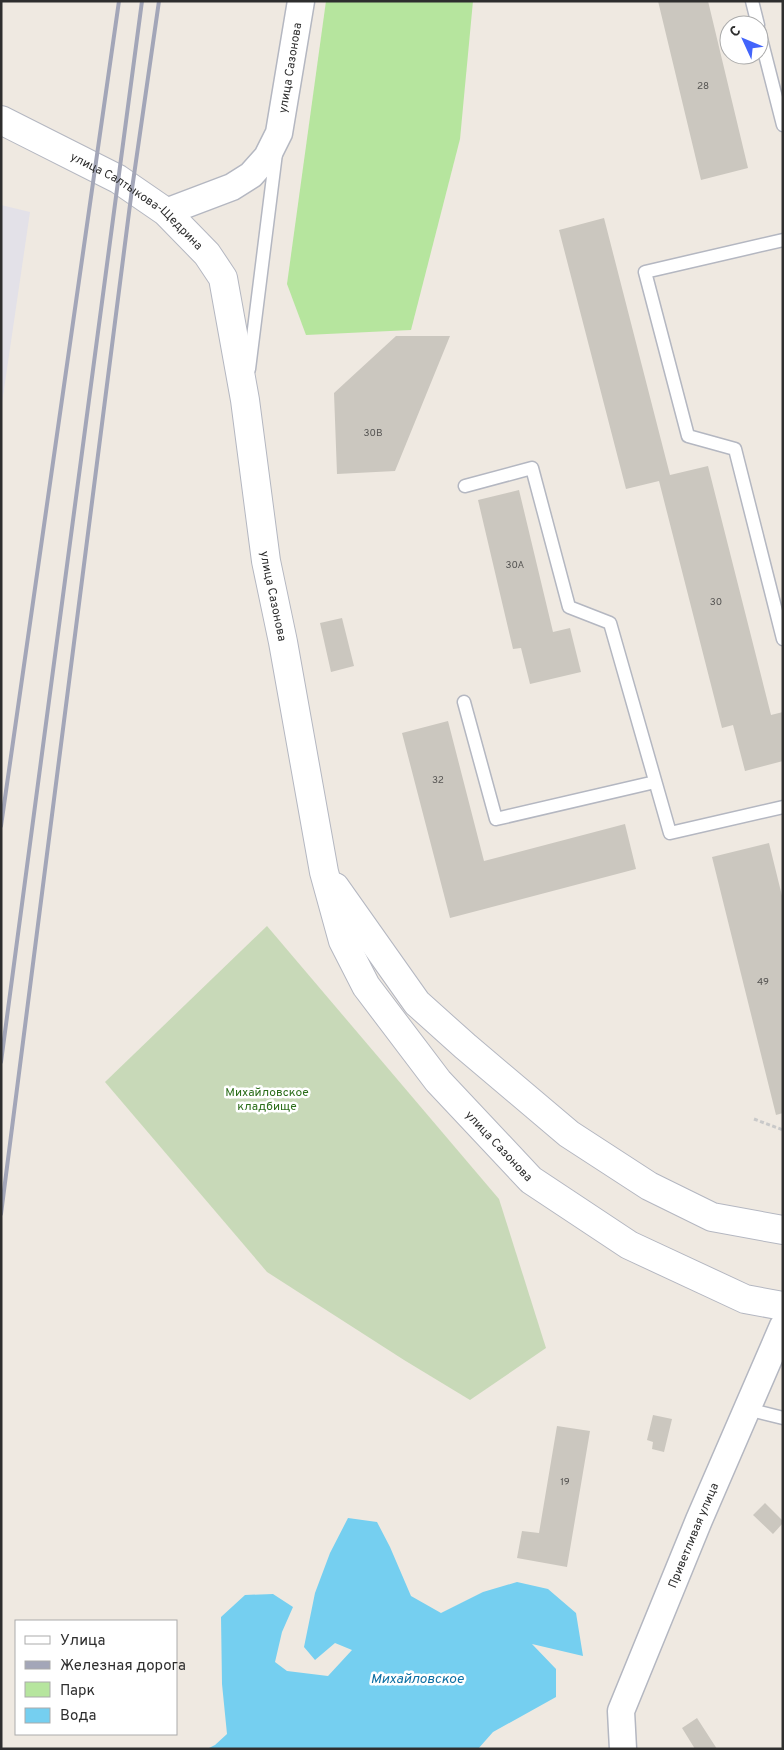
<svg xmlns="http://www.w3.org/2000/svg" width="784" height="1750" font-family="Overpass,sans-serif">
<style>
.industrial{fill:#e3e1e8}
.green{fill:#b6e59e}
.cemetery{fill:#c8d9b8}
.water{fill:#75cff0}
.building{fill:#cbc7bf}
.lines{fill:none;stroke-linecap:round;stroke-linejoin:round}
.lane-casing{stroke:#b4b7c1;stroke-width:15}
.street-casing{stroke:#b4b7c1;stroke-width:29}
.secondary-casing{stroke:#b4b7c1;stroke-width:30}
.path{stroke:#c9c9c9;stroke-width:3;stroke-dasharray:4 2.5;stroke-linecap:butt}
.lane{stroke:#fff;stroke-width:12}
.street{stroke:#fff;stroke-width:26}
.secondary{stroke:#fff;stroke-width:28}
.rail{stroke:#a3a6b8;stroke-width:4}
.labels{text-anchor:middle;stroke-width:5;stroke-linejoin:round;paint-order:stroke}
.number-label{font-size:10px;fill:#555452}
.street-label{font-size:12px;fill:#2e2e2e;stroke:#fff}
.park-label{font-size:12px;fill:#2c6e1b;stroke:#fff}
.water-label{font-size:14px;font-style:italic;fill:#0d6fa3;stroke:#fff}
</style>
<rect width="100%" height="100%" fill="#efe9e1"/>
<path class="industrial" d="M1,205L30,212L1,410Z"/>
<path class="green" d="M326,1H473L460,139L411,330L306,335L287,284Z"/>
<path class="cemetery" d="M267,926L499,1199L546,1348L470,1400L404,1360L267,1272L105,1082Z"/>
<path class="water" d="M348,1518L377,1522L390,1547L411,1596L441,1613L483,1592L517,1582L548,1589L576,1613L583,1656L532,1644L556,1669V1697L493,1732L478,1749H207L215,1745L227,1734L222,1684L221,1617L245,1595L273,1594L293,1607L282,1632L275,1662L287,1671L328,1676L352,1650L335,1643L315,1660L304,1647L315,1593L330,1553Z"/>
<path class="building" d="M658,1H708L748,168L701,180Z
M604,218L670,475L708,466L771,715L783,712V761L745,771L733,725L722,728L659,481L626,489L559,230Z
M396,336H450L395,471L337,474L334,393Z
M519,490L553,632L570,628L581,672L530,684L521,648L513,649L478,500Z
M342,618L354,666L331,672L320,623Z
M448,721L484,861L625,824L636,869L450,918L402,733Z
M769,843L783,900V1113L776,1115L712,857Z
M653,1415L672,1419L664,1452L652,1449L653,1442L647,1440Z
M557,1426L590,1431L567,1567L517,1558L522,1531L539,1533Z
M765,1503L783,1521V1523L773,1534L753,1515Z
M697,1718L717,1749H695L682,1728Z"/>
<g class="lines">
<defs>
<path id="lane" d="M752,1L758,25
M759,31L783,125
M783,240L645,272L688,436L735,449L783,639
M249,369L276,153
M465,486L532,468L569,607L610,623L670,833L783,807
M464,702L496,819L655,782
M747,1409L783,1418"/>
<g id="street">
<path id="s1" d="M166,212L232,187L251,175L267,157L279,133L301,1"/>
<path id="s2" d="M623,1749L621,1711L699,1520L783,1326"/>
</g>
<g id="secondary">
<path id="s3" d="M1,120L118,179L166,212L207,254L223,278L245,400L266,561L283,642L324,872L343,941L366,986L438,1081L531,1180L629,1245L745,1299L783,1306"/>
<path d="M335,887L417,1003L465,1046L569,1134L649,1186L712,1217L783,1230"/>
</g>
</defs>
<use href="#lane" class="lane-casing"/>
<use href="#street" class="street-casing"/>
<use href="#secondary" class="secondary-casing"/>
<path class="path" d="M754,1119L783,1130"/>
<use href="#lane" class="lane"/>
<use href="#street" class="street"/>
<use href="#secondary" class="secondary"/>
<path class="rail" d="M1,826L119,1
M1,1062L142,1
M1,1214L132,189L159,1"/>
</g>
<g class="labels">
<g class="number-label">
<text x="703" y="89">28</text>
<text x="373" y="436">30В</text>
<text x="515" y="568">30А</text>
<text x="716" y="605">30</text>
<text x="438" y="783">32</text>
<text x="763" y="985">49</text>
<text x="565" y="1485">19</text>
</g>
<g class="street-label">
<text dy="4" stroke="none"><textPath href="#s1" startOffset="210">улица Сазонова</textPath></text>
<text dy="4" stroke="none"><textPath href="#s3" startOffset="159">улица Салтыкова-Щедрина</textPath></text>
<text dy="4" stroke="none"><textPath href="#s3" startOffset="599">улица Сазонова</textPath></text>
<text dy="4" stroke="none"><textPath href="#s3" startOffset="1210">улица Сазонова</textPath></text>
<text dy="4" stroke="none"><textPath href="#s2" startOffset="228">Приветливая улица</textPath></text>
</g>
<g class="park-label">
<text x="267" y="1096">Михайловское<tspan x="267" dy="14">кладбище</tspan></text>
</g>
<g class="water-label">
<text x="417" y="1683">Михайловское</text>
</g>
</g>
<rect width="784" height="1750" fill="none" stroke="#2e2e2e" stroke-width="5"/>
<rect x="15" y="1620" width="162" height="115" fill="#ffffff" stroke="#ababab"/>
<rect x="25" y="1636" width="25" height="8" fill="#ffffff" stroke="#ababab"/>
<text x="60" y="1645" font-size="15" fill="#2e2e2e">Улица</text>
<rect x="25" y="1661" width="25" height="8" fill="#a3a6b8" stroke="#ababab"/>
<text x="60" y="1670" font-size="15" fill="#2e2e2e">Железная дорога</text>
<rect x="25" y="1682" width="25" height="15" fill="#b6e59e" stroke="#ababab"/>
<text x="60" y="1695" font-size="15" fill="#2e2e2e">Парк</text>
<rect x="25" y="1708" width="25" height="15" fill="#75cff0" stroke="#ababab"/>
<text x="60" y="1720" font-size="15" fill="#2e2e2e">Вода</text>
<g transform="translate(744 40) rotate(314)"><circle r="24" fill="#ffffff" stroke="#ababab"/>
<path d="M0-4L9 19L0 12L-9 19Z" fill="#4264fb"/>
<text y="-8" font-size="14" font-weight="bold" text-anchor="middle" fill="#2e2e2e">С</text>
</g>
</svg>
